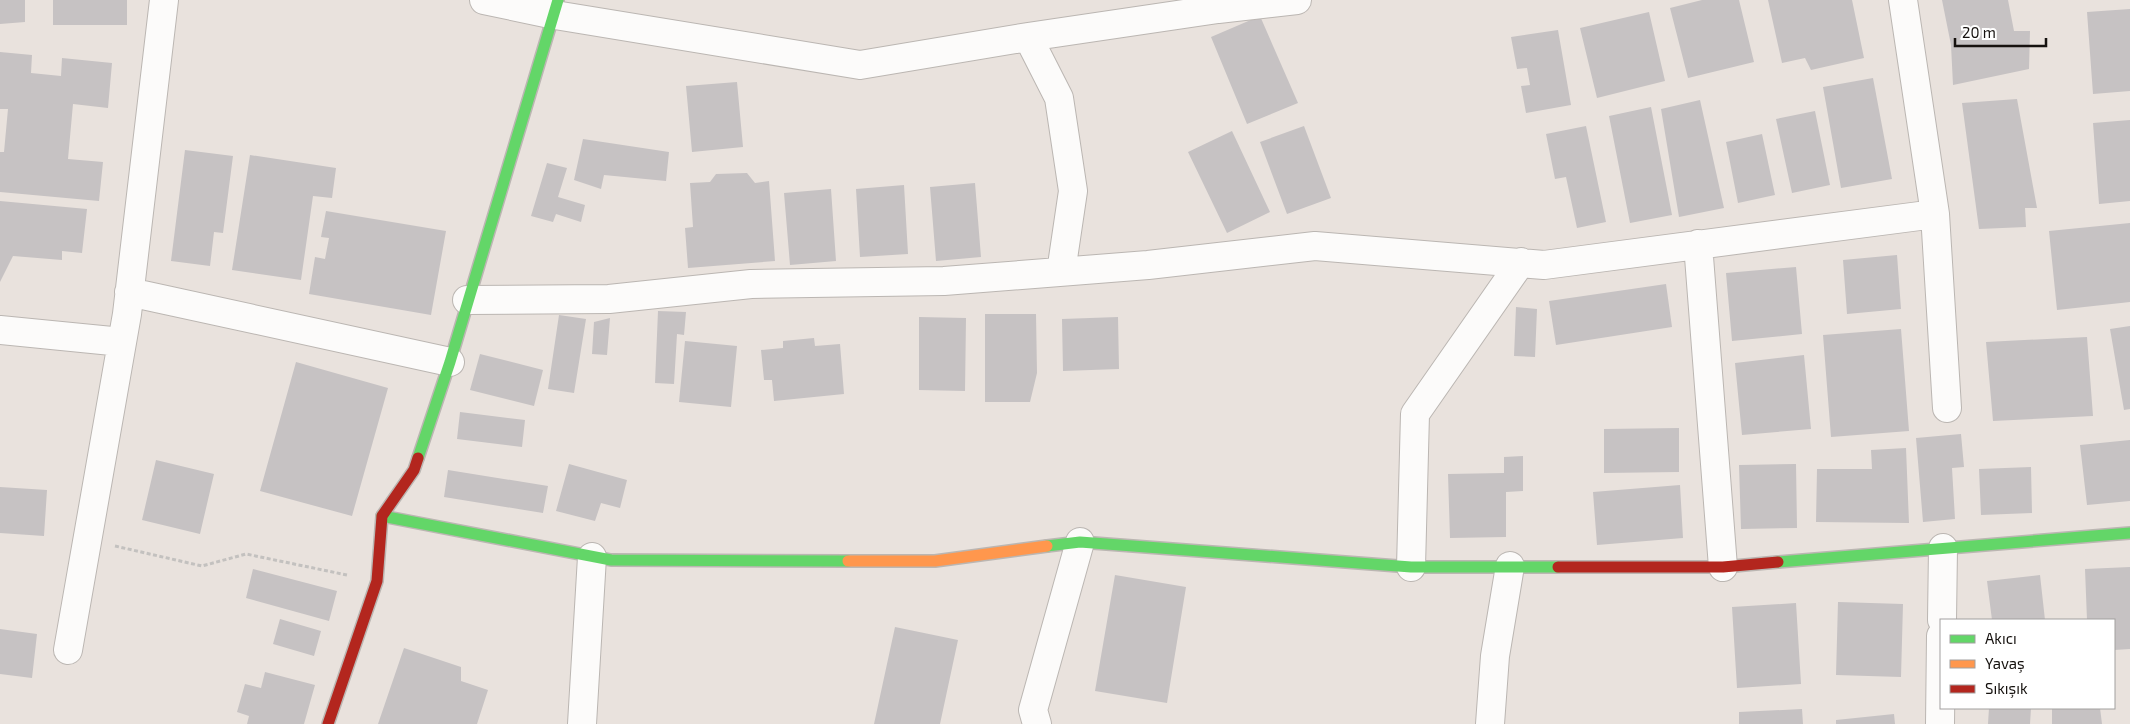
<svg xmlns="http://www.w3.org/2000/svg" width="2130" height="724" font-family="'Exo 2',sans-serif">
<style>
.building{fill:#c6c2c3}
.lines{fill:none;stroke-linecap:round;stroke-linejoin:round}
.street-casing{stroke:#bbb6b2;stroke-width:30}
.fast-casing{stroke:#bbb6b2;stroke-width:14}
.slow-casing{stroke:#bbb6b2;stroke-width:14}
.jam-casing{stroke:#bbb6b2;stroke-width:14}
.path{stroke:#c3c1bf;stroke-width:3;stroke-dasharray:4 2.5;stroke-linecap:butt}
.street{stroke:#fcfbfa;stroke-width:28}
.fast{stroke:#63d668;stroke-width:11}
.slow{stroke:#ff974d;stroke-width:11}
.jam{stroke:#b3261e;stroke-width:11}
</style>
<rect width="100%" height="100%" fill="#e9e2dd"/>
<path class="building" d="M0,0H25V22L0,24Z
M53,0H127V25H53Z
M1702,0H1739L1754,62L1688,78L1670,8Z
M1768,0H1852L1864,58L1811,70L1805,58L1782,63Z
M1942,0H2008L2014,31H2030L2029,69L1953,85L1951,45Z
M2130,9V91L2093,94L2087,12Z
M1649,12L1665,81L1597,98L1580,28Z
M1260,16L1298,103L1247,124L1211,37Z
M1558,30L1571,105L1526,113L1521,86L1530,85L1527,68L1517,69L1511,37Z
M0,52L32,55L31,73L61,76L62,58L112,63L108,108L73,104L68,159L103,162L99,201L0,192V152H4L8,109H0Z
M1873,78L1892,179L1841,188L1823,87Z
M737,82L743,147L692,152L686,86Z
M2017,99L2037,208H2025L2026,227L1979,229L1962,103Z
M1700,100L1724,208L1679,217L1661,109Z
M1651,107L1672,215L1630,223L1609,116Z
M1815,111L1830,185L1792,193L1776,119Z
M2130,120V201L2099,204L2093,123Z
M1304,126L1331,198L1287,214L1260,142Z
M1586,126L1606,222L1577,228L1566,177L1555,179L1546,134Z
M1232,131L1270,212L1227,233L1188,152Z
M1762,134L1775,195L1738,203L1726,142Z
M583,139L669,152L666,181L604,175L601,189L574,180Z
M185,150L233,156L223,233L214,232L210,266L171,261Z
M250,155L336,168L332,198L313,196L301,280L232,270Z
M547,163L567,168L558,197L585,205L581,222L556,214L553,222L531,216Z
M747,173L755,183L769,181L775,261L688,268L685,228L693,227L690,183L710,182L716,174Z
M975,183L981,257L936,261L930,187Z
M904,185L908,254L860,257L856,189Z
M831,189L836,261L790,265L784,193Z
M0,201L87,209L82,253L62,251V260L13,256L0,282Z
M326,211L446,231L431,315L309,294L315,257L325,259L329,238L321,237Z
M2130,223V302L2057,310L2049,231Z
M1897,255L1901,309L1847,314L1843,260Z
M1796,267L1802,334L1732,341L1726,273Z
M1666,284L1672,327L1556,345L1549,301Z
M1516,307L1537,309L1535,357L1514,356Z
M658,311L686,312L684,335L677,334L674,384L655,383Z
M985,314H1036L1037,373L1030,402H985Z
M559,315L586,319L574,393L548,389Z
M919,317L966,318L965,391L919,390Z
M1118,317L1119,369L1063,371L1062,319Z
M610,318L607,355L592,354L594,322Z
M2130,326V409L2124,410L2110,329Z
M1901,329L1909,431L1831,437L1823,335Z
M2087,337L2093,416L1993,421L1986,342Z
M814,338L815,346L840,344L844,394L774,401L772,380H764L761,350L783,348V341Z
M685,341L737,346L731,407L679,402Z
M480,354L543,370L534,406L470,390Z
M1804,355L1811,429L1742,435L1735,363Z
M296,362L388,388L352,516L260,491Z
M460,412L525,420L522,447L457,439Z
M1679,428V472L1604,473V429Z
M1961,434L1964,467L1952,468L1955,519L1923,522L1916,438Z
M2130,440V501L2087,505L2080,445Z
M1906,448L1909,523L1816,522L1817,469H1872L1871,450Z
M1523,456V491L1506,492V537L1450,538L1448,474L1504,473V457Z
M156,460L214,474L200,534L142,520Z
M569,464L627,480L620,508L601,503L595,521L556,511Z
M1796,464L1797,528L1741,529L1739,465Z
M2031,467L2032,513L1981,515L1979,469Z
M448,470L548,486L543,513L444,497Z
M1680,485L1683,538L1597,545L1593,492Z
M0,487L47,490L44,536L0,533Z
M2130,567V649L2114,650V620H2087L2085,569Z
M253,569L337,591L329,621L246,598Z
M1115,575L1186,587L1167,703L1095,691Z
M2040,575L2045,620H1992L1987,581Z
M1838,602L1903,604L1901,677L1836,675Z
M1796,603L1801,684L1737,688L1732,607Z
M280,619L321,631L314,656L273,644Z
M895,627L958,640L940,724H874Z
M0,629L37,634L32,678L0,674Z
M404,648L461,667V681L488,690L477,724H378Z
M265,672L315,685L304,724H247L249,716L237,712L245,684L261,688Z
M1989,708H2031L2030,724H1988Z
M2052,708H2100L2102,724H2052Z
M1802,709L1803,724H1739V712Z
M1894,714L1895,724H1836V720Z"/>
<g class="lines">
<defs>
<path id="street" d="M484,0L555,15L860,65L1028,37L1218,9L1297,0
M1903,0L1935,214L1947,408
M1028,37L1059,98L1073,191L1061,272
M1698,244L1723,567
M129,292L450,362
M467,300L609,299L751,284L944,281L1148,265L1315,246L1544,265L1935,214
M0,330L122,342
M1411,567L1415,414L1521,262
M1942,620L1943,548
M68,650L127,314L164,0
M582,724L592,557
M1037,724L1033,710L1080,542
M1490,724L1495,656L1510,566
M1940,724L1941,636"/>
<path id="fast" d="M418,458L450,362L558,0
M382,516L611,560L848,561
M1047,546L1080,542L1411,567H1558
M1778,562L2130,533"/>
<path id="slow" d="M848,561H935L1047,546"/>
<path id="jam" d="M1558,567H1723L1778,562
M328,724L377,581L382,516L414,470L418,458"/>
</defs>
<use href="#street" class="street-casing"/>
<use href="#fast" class="fast-casing"/>
<use href="#slow" class="slow-casing"/>
<use href="#jam" class="jam-casing"/>
<path class="path" d="M115,546L202,566L246,554L347,575"/>
<use href="#street" class="street"/>
<use href="#fast" class="fast"/>
<use href="#slow" class="slow"/>
<use href="#jam" class="jam"/>
</g>
<rect x="1940" y="619" width="175" height="90" fill="#ffffff" stroke="#a2a09f"/>
<rect x="1950" y="635" width="25" height="8" fill="#63d668" stroke="#a2a09f"/>
<text x="1985" y="644" font-size="15" fill="#16120f">Akıcı</text>
<rect x="1950" y="660" width="25" height="8" fill="#ff974d" stroke="#a2a09f"/>
<text x="1985" y="669" font-size="15" fill="#16120f">Yavaş</text>
<rect x="1950" y="685" width="25" height="8" fill="#b3261e" stroke="#a2a09f"/>
<text x="1985" y="694" font-size="15" fill="#16120f">Sıkışık</text>
<path d="M1955 38v8h91v-8" fill="none" stroke="#16120f" stroke-width="2.5"/>
<text x="1962" y="38" font-size="15" fill="#16120f" stroke="#ffffff" stroke-width="4" paint-order="stroke">20 m</text>
</svg>
